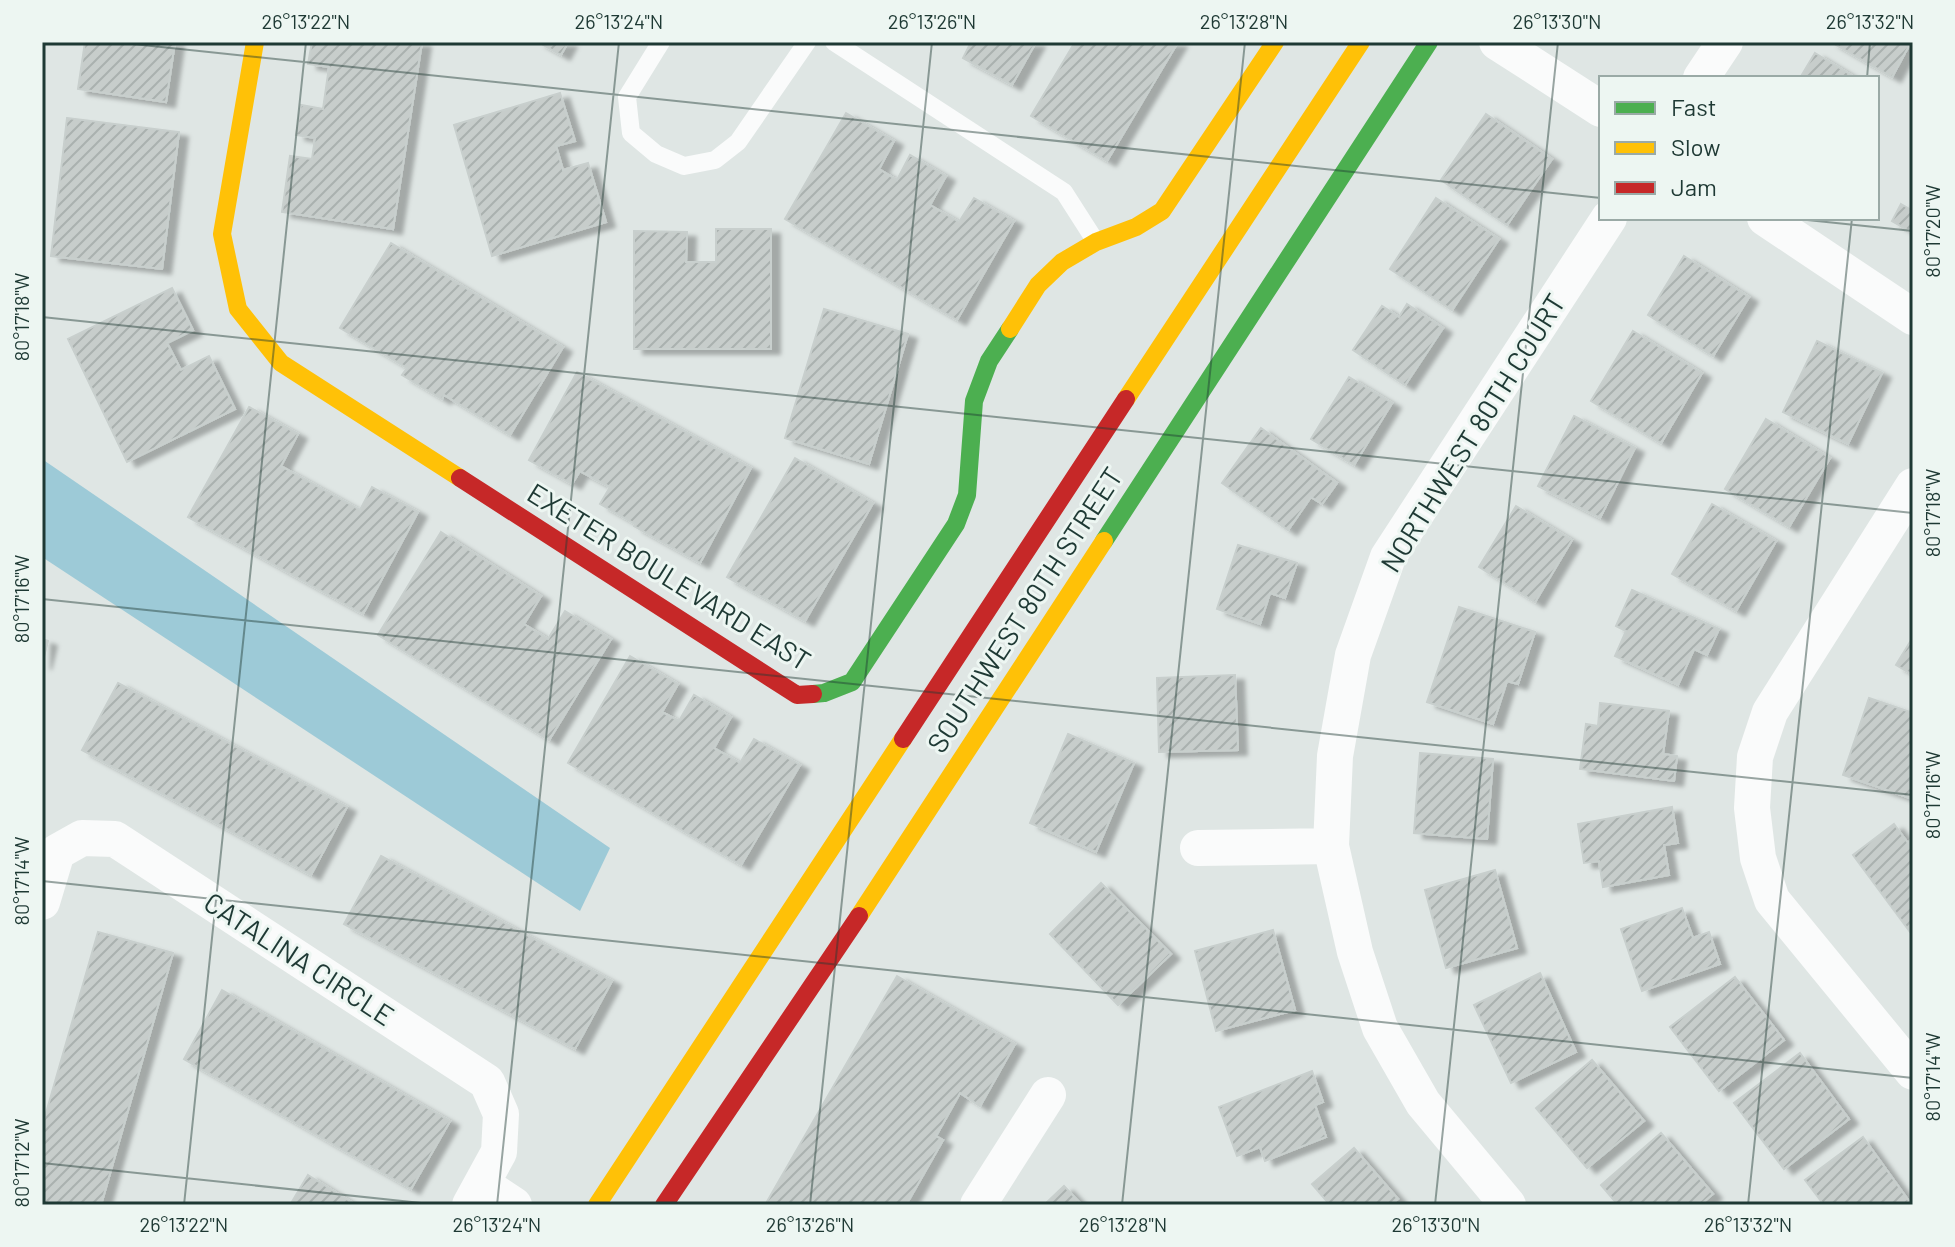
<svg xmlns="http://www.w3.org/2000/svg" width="1955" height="1247" font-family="Barlow,sans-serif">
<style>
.water{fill:#9dcad7}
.building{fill:url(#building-hatch);stroke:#c8cfcd;stroke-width:2;filter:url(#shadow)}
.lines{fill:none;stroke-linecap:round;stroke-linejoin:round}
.lane{stroke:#fafbfb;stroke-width:18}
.street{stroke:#fafbfb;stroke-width:36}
.fast{stroke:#4caf50;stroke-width:18}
.slow{stroke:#ffc107;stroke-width:18}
.jam{stroke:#c62828;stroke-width:18}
.ticks{fill:none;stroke:#1e3934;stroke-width:2;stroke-opacity:0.45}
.labels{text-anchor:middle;stroke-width:6;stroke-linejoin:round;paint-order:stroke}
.street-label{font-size:28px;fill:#1e3934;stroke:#edf6f2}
.neatline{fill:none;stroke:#1e3934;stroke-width:3}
.ticks-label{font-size:20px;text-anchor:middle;fill:#1e3934}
</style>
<defs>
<pattern id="building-hatch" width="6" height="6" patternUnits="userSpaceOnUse" patternTransform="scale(2)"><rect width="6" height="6" fill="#c7cdcb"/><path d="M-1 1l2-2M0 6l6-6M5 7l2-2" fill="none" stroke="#aab1af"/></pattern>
<filter id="shadow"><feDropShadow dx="9" dy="5" stdDeviation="2" flood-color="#0004"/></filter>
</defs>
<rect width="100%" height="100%" fill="#dfe6e4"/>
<path class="water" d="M42,459L610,848L580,911L42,557Z"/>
<path class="building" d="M85,42H175L166,102L78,89Z
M312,42H422L393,229L282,212L290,156L312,159L315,138L296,135L301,105L323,109L329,67L308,64Z
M538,42H568L561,55Z
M971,42H1036L1012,85L963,58Z
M1075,42H1178L1107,161L1031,116Z
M1831,42H1911L1892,77Z
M1815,53L1856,78H1800Z
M560,93L575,141L556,146L563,170L588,163L606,222L492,256L454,125Z
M846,113L894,141L879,169L897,180L910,155L946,176L930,205L959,222L974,198L1014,221L957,320L785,219Z
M1486,114L1552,159L1507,225L1441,180Z
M67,118L179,132L162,269L51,256Z
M1436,198L1499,239L1452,310L1390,269Z
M1901,204L1913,211V233L1892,221Z
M716,229H771V349H634V231L687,232L686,262H716Z
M391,243L563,347L510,435L444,395L442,399L402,375L407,368L340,328Z
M1684,256L1749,297L1713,356L1648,315Z
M172,288L193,330L167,343L181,370L209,356L235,409L127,462L68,339Z
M1407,304L1443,328L1405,385L1353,350L1382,306L1399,317Z
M824,309L908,334L869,464L785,438Z
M1633,331L1702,373L1661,443L1591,401Z
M1817,341L1882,373L1848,444L1783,412Z
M577,372L751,468L700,563L634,526L635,524L600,504L610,487L580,471L572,484L529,460Z
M1349,377L1392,403L1354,465L1311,439Z
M249,407L298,434L281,466L360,510L372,487L418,512L363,614L188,517Z
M1574,416L1635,448L1600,518L1538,486Z
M1766,419L1830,458L1789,527L1725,489Z
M1261,428L1337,483L1322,504L1311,497L1288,530L1222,483Z
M795,458L873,503L805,621L727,577Z
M1712,504L1776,541L1736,611L1672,574Z
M1516,506L1572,540L1535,602L1479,567Z
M441,532L541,596L524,624L548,639L565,611L611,639L549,740L378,635Z
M1238,545L1297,563L1285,598L1270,593L1260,624L1217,609Z
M1632,590L1719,629L1707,655L1694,649L1678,685L1615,656L1626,631L1616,626Z
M1459,607L1535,632L1518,684L1507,681L1493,724L1427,702Z
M1913,637V675L1896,665Z
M42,639L48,641L42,665Z
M630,656L678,684L662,712L679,721L694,695L731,717L714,748L740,763L754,739L800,765L741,865L568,763Z
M1235,675L1238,750L1159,752L1157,678Z
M118,683L347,807L311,875L82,750Z
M1869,698L1913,713V799L1843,775Z
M1600,703L1669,711L1663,754L1677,756L1674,781L1580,769L1586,724L1598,726Z
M1068,734L1134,763L1096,852L1030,823Z
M1420,753L1493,759L1487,839L1414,833Z
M1672,807L1678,843L1664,845L1669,875L1603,887L1599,861L1584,863L1578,824Z
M1894,824L1908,843L1913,838V936L1853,855Z
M381,856L612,981L575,1049L344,924Z
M1495,870L1517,948L1446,968L1425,890Z
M1101,883L1171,954L1118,1005L1050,934Z
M1682,908L1693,938L1709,932L1720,964L1642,991L1621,929Z
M1273,930L1295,1010L1216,1031L1195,951Z
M98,932L173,953L101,1205H42V1127Z
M1540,973L1576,1052L1511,1083L1474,1005Z
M897,976L1015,1044L980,1106L960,1093L936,1136L943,1140L906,1205H765Z
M1735,977L1784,1040L1719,1091L1670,1027Z
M222,990L450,1121L411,1189L184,1059Z
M1800,1053L1849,1119L1784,1169L1734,1103Z
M1592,1060L1644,1121L1587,1168L1536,1108Z
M1312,1071L1323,1102L1315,1105L1326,1137L1265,1161L1260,1147L1237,1156L1219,1107Z
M1661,1133L1713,1194L1700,1205H1618L1601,1185Z
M1863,1137L1909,1201L1904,1205H1824L1805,1180Z
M1354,1148L1398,1199L1391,1205H1330L1312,1184Z
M308,1175L356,1205H290Z
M1064,1186L1082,1205H1044Z"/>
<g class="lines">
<path class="lane" d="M661,42L627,97L631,133L656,154L684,166L715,160L738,142L807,42
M834,42L1064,192L1096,242"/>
<path class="street" d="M1497,42L1601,109
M1701,78L1725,42
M1765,218L1913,317
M1913,486L1770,712L1755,757L1752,808L1758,858L1772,900L1913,1072
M1198,848L1331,846
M42,902L57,852L82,838L115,839L487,1082L501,1114L499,1152L470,1205
M482,1184L514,1205
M978,1205L1048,1095
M1508,1205L1423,1103L1380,1028L1355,952L1331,846L1335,756L1353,655L1388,557L1609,218"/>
<path class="fast" d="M1104,541L1429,42
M813,694L824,693L852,682L956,524L967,495L974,401L989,361L1010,329"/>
<path class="slow" d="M255,42L222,234L238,309L281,363L460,478
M1010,329L1038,285L1062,262L1096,242L1136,227L1162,211L1275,42
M1126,399L1361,42
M859,916L1104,541
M597,1205L903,739"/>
<path class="jam" d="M460,478L797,695L813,694
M903,739L1126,399
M664,1205L859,916"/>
</g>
<path class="ticks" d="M114,42L1601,198M1867,78L1870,42M1788,218L1913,231M42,317L1913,513M42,599L1913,795M42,881L1913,1078M42,1163L440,1205M184,1205L306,42M497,1205L619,42M810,1205L932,42M1122,1205L1245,42M1435,1205L1558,42M1748,1205L1852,218"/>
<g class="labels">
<g class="street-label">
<text transform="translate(1473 433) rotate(-58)" y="10">NORTHWEST 80TH COURT</text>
<text transform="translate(669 577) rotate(32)" y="10">EXETER BOULEVARD EAST</text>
<text transform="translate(1025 610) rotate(-57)" y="10">SOUTHWEST 80TH STREET</text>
<text transform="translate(299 959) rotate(33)" y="10">CATALINA CIRCLE</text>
</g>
</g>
<rect width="1955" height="1247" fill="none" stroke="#edf6f2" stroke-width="88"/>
<rect x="1599" y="76" width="280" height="144" fill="#edf6f2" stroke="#9aaaa6" stroke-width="2"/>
<rect x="1615" y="102" width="40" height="12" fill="#4caf50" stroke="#9aaaa6" stroke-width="2"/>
<text x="1671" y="116" font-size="24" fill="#1e3934">Fast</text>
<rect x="1615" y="142" width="40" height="12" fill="#ffc107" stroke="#9aaaa6" stroke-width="2"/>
<text x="1671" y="156" font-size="24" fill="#1e3934">Slow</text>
<rect x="1615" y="182" width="40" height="12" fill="#c62828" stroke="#9aaaa6" stroke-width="2"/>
<text x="1671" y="196" font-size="24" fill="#1e3934">Jam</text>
<rect x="44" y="44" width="1867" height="1159" class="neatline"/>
<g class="ticks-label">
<text x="306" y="29">26°13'22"N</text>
<text x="619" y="29">26°13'24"N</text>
<text x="932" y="29">26°13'26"N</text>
<text x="1244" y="29">26°13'28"N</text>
<text x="1557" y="29">26°13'30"N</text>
<text x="1870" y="29">26°13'32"N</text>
<text transform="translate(1933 231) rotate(-90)" y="7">80°17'20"W</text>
<text transform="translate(22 317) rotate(-90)" y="7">80°17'18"W</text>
<text transform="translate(1933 513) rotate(-90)" y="7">80°17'18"W</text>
<text transform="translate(22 599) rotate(-90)" y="7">80°17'16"W</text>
<text transform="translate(1933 795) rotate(-90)" y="7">80°17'16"W</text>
<text transform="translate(22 881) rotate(-90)" y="7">80°17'14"W</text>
<text transform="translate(1933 1077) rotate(-90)" y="7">80°17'14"W</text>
<text transform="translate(22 1163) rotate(-90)" y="7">80°17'12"W</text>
<text x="184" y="1232">26°13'22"N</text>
<text x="497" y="1232">26°13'24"N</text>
<text x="810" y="1232">26°13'26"N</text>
<text x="1123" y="1232">26°13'28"N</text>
<text x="1436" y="1232">26°13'30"N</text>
<text x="1748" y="1232">26°13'32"N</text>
</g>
</svg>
